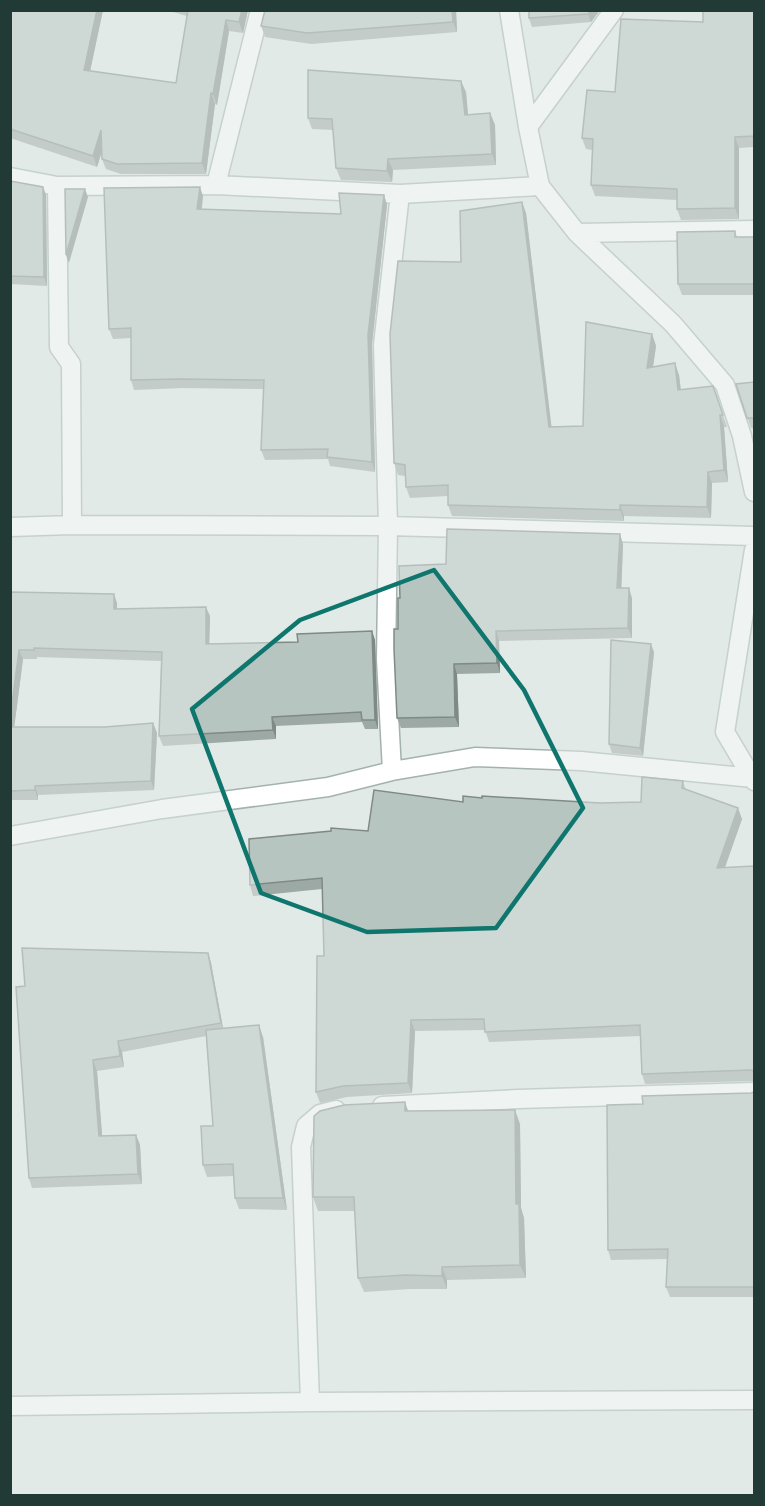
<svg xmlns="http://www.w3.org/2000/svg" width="765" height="1506" font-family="Quicksand,sans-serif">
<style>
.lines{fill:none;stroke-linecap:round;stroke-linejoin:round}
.minor-casing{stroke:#a4b2ae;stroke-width:21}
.minor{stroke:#fff;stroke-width:18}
.wall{fill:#9da9a5}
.shaded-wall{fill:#7f8a86}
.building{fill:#b6c5c0;stroke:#7f8a86;stroke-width:1.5}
.marked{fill:none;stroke:#0f766e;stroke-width:4.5;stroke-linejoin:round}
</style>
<rect width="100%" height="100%" fill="#e1eae7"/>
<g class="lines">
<defs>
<path id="minor" d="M509,10L528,127L540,186L577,233L673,324L725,385L742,436L754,492
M528,127L614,10
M10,177L57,186L216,185L400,194L540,186
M216,185L260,10
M57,186L59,347L71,364L72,525
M577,233L754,230
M10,527L72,525L388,526L754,536
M754,550L725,732L754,781
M392,771L386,659L388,526L383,345L400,194
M10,836L162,809L328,787L392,771L475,757L581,761L753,778
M382,1106L518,1099L754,1092
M310,1402L301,1147L306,1126L320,1114L336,1110
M10,1406L310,1402L754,1400"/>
</defs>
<use href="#minor" class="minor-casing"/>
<use href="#minor" class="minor"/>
</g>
<path class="wall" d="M10,10H103L90,71L176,83L187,16L166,10H248L243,33L229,31L217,105L215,104L206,174H121L106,169L102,159V151L97,167L10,138Z
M456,10L457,32L311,44L265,37L261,26Z
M600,10L591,22L532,27L529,18Z
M754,10V147L739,148V219L681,220L677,209V200L595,196L591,185L592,150L586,149L582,138L615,92L703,22Z
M466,92L468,115L490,113L495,125L496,165L393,170L392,182L341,180L336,168L333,130L312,129L308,118Z
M10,181L43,187L46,195L47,286L10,284Z
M384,195L387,205L372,344L375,472L330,466L328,459L265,460L261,450L264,389L183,388L134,390L131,380V338L113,339L109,329L203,196L202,209L341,214Z
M526,213L551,427L583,426L652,334L656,346L653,367L679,375L681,390L713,386L727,427H724L728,482L712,483L711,518L624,516V521L452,516L448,505V496L410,498L406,487L405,476L398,475L394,463L461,262Z
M735,231L737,237H754V295H682L678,284Z
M754,382V429L751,428L736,384Z
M623,544L621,588L632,598V638L499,641L500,673L457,674L459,727L401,728L397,718L398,629L400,598Z
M10,592L117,603V609L210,616L209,644L298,642L372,631L375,640L378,729H365L362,722L276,726V739L163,746L159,736L161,661L37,657V659H23L14,727H105L153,723L157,733L154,790L38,795V800H10Z
M654,652L643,756L612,753L609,744Z
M683,781L686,790L742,819L724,868L754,866V1081L645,1084L642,1074L640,1036L489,1042L485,1030L415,1031L412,1093L347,1097L320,1103L316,1092L324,956L322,889L253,896L250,885L368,831L463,802L482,798L600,803L641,802Z
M208,953L211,963L223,1029L263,1037L287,1210L239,1209L235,1198L234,1176L207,1177L203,1165L213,1126L206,1036L122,1052L124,1067L97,1071L102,1136L136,1135L140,1145L142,1184L32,1188L29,1178L25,986Z
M754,1092V1297H670L666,1287L667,1259L611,1260L608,1250L643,1104L751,1093Z
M409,1111L520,1124L521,1208L524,1218L526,1278L447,1280V1289H410L364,1292L358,1278L355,1211H318L313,1197Z"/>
<path class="shaded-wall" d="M97,10H103L88,81L84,70Z
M242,10H248L243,33L239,22Z
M452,10H456L457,32L453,22Z
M591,10H600L591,22L588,14Z
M226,20L229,31L217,105L213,94Z
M461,81L466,92L469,127L465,115Z
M211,93L215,104L206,174L202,163Z
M490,113L495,125L496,165L492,154Z
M101,130L105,141L97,167L93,156Z
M735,137L739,148V219L735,208Z
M388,159L393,170L392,182L387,171Z
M43,187L46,195L47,286L44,277Z
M200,187L203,196L200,218L197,209Z
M85,189L88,197L69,263L66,255Z
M384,195L387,205L372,344L375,472L372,462L368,335Z
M522,202L526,213L553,439L549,427Z
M652,334L656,346L651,380L647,368Z
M675,363L679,375L682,401L678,390Z
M720,415L724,427L728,482L724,470Z
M708,472L712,483L711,518L707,507Z
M620,505L624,516V521L620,510Z
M620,534L623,544L621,598L617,588Z
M629,588L632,598V638L628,628Z
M114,594L117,603V618L114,609Z
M206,607L210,616L209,654L206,644Z
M372,631L375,640L378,729L375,720Z
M496,631L499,641L500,673L497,663Z
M651,644L654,652L643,756L640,748Z
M19,650L23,659L13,737L10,730V719Z
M454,664L457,674L459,727L455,717Z
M272,717L276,726V739L273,730Z
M153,723L157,733L154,790L151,781Z
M35,786L38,795V800L35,790Z
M738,808L742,819L721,879L717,868Z
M208,953L211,963L224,1033L221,1023Z
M411,1020L415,1031L412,1093L408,1083Z
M259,1025L263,1037L287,1210L283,1198Z
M118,1041L122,1052L124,1067L120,1056Z
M93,1060L97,1071L103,1146L99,1136Z
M405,1102L410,1116L405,1111Z
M515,1110L520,1124L521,1208L524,1218L526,1278L520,1265L516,1204Z
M136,1135L140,1145L142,1184L138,1174Z
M442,1267L447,1280V1289L442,1276Z"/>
<path class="building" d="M10,10H97L84,70L176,83L188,10H242L239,22L226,20L213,94L211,93L202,163L117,164L102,159L101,130L93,156L10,129Z
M265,10H452L453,22L307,33L261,26Z
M529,10H591L588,14L529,18Z
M703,10H754V136L735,137V208L677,209V189L591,185L593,139L582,138L587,90L615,92L621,19L703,22Z
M308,70L461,81L465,115L490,113L492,154L388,159L387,171L336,168L332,119L308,118Z
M10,181L43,187L44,277L10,276Z
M200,187L197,209L341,214L339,193L384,195L368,335L372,462L327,457L328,449L261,450L264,380L180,379L131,380V328L109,329L104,188Z
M65,189H85L66,255Z
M522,202L549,427L583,426L586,322L652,334L647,368L675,363L678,390L713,386L723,415H720L724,470L708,472L707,507L620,505V510L448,505V485L406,487L405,465L394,463L390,334L398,261L461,262L460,211Z
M735,231V237H754V284H678L677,232Z
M754,382V418H747L736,384Z
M447,529L620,534L617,588H629L628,628L496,631L497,663L454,664L455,717L397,718L394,649V629H398V598H400L399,566L446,564Z
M10,592L114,594V609L206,607V644L298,642L297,634L372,631L375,720H362L361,712L272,717L273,730L159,736L162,652L34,648V650H19L10,719Z
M611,640L651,644L640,748L609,744Z
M153,723L151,781L35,786V790L10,791V727H105Z
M642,777L683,781L682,788L738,808L717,868L754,866V1071L750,1070L642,1074L640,1025L485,1032L484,1019L411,1020L408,1083L343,1086L316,1092L317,956H324L322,878L250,885L249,839L331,831V828L368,831L374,790L463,802V796L482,798V796L600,803L641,802Z
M22,948L208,953L221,1023L118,1041L120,1056L93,1060L99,1136L136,1135L138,1174L29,1178L16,987L25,986Z
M259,1025L283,1198H235L233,1164L203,1165L201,1126H213L206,1030Z
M754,1092V1287H666L668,1249L608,1250L607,1105L643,1104L642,1096L751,1093Z
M405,1102V1111L515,1110L516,1204H519L520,1265L442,1267V1276L405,1275L358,1278L354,1197H313L314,1116L320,1111L344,1105Z"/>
<path d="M0 0H765V1506H0ZM434,570L524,690L583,808L496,928L367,932L261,893L192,709L300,620Z" fill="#e1eae7" fill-opacity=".55" fill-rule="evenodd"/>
<path class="marked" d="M434,570L524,690L583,808L496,928L367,932L261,893L192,709L300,620Z"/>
<rect width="765" height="1506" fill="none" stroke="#223a36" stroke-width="24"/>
</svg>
